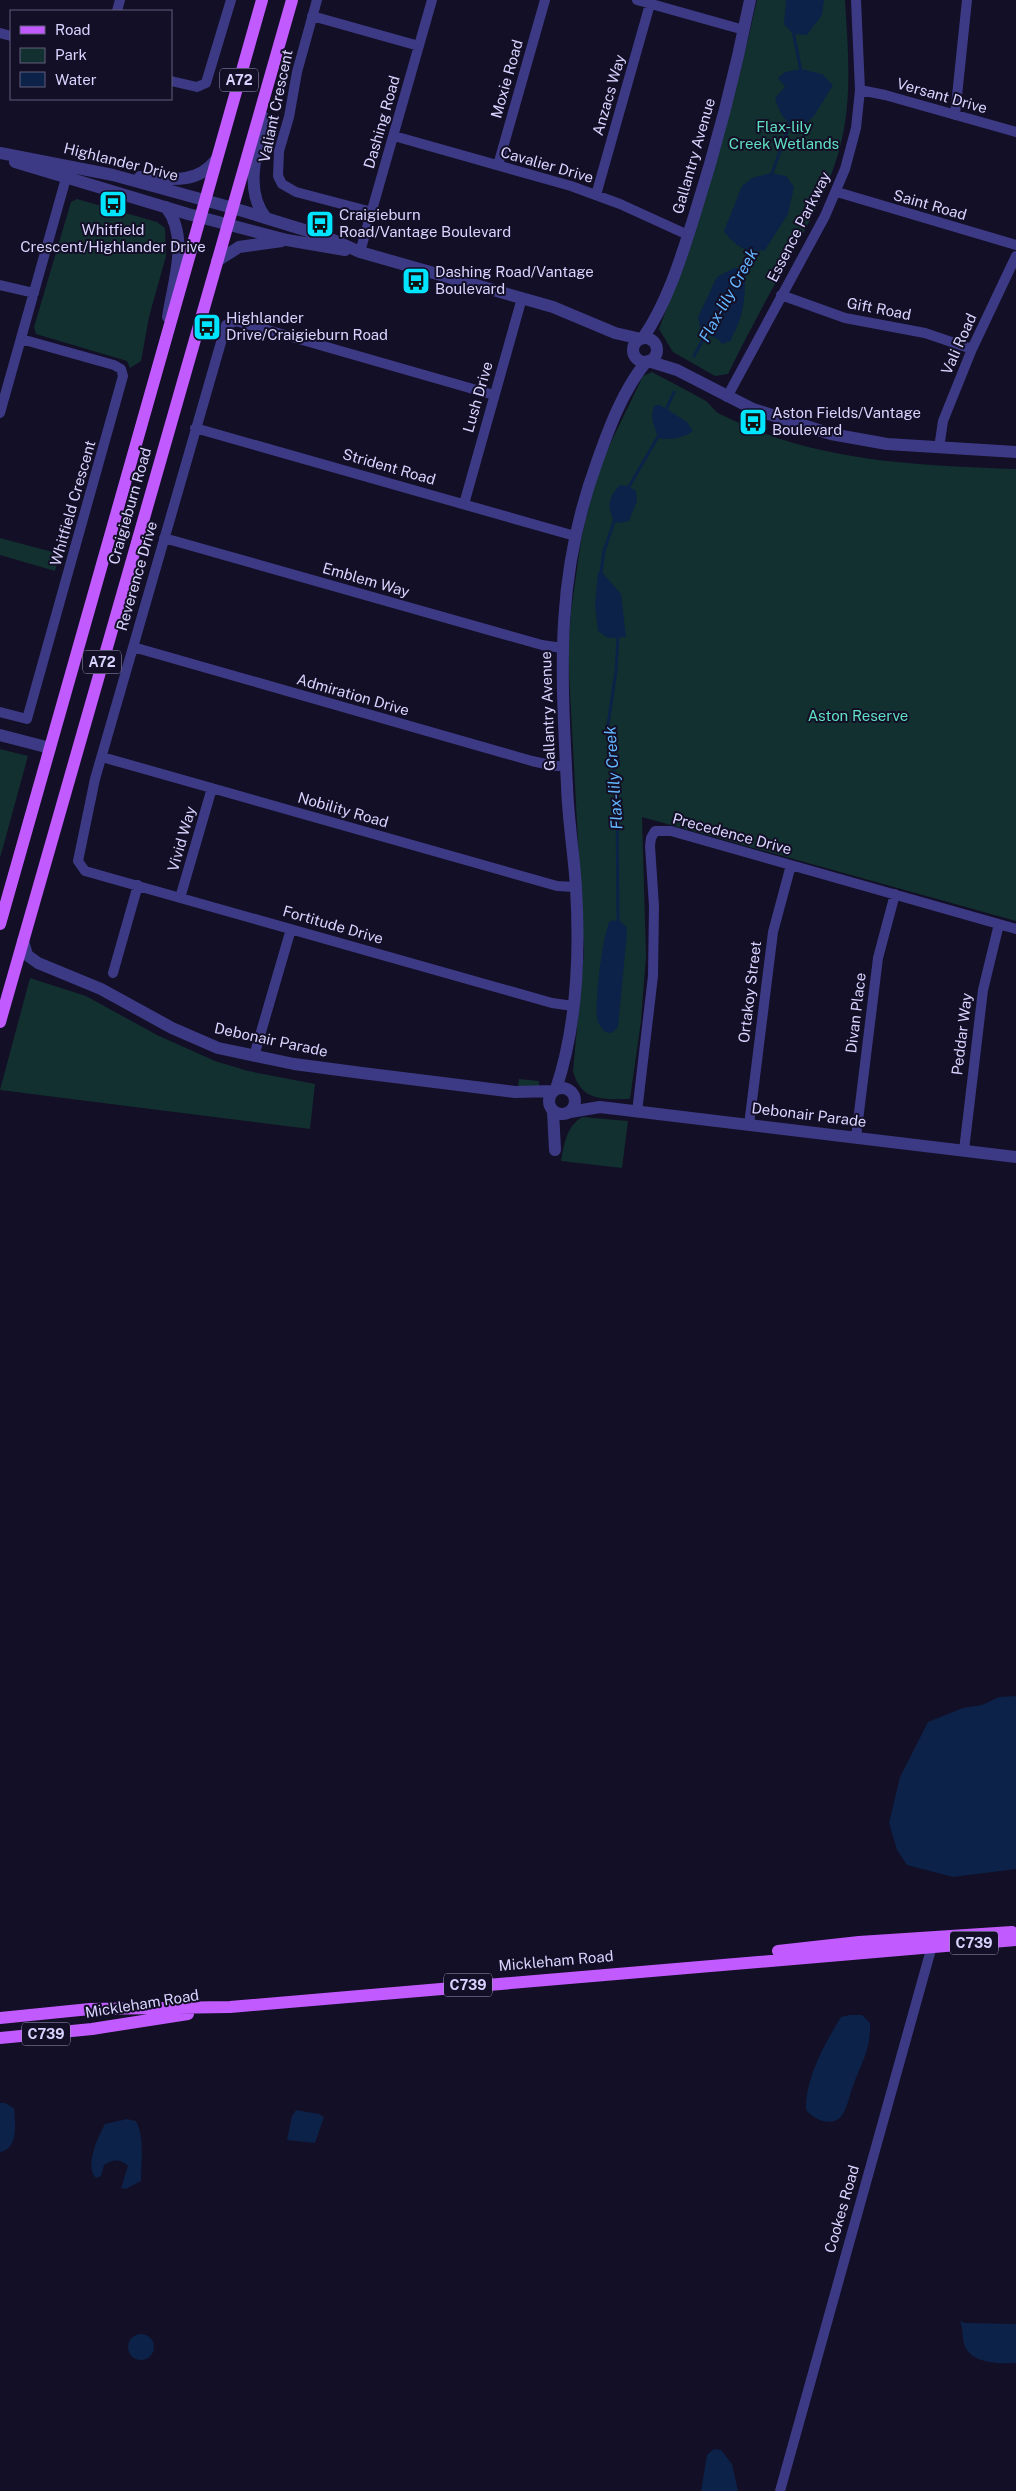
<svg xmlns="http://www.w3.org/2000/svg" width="1016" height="2491" font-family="'Public Sans',sans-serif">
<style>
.green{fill:#12302f}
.water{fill:#0c2248}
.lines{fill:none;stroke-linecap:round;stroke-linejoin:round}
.stream{stroke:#0c2248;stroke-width:3}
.minor{stroke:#3d3a85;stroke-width:10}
.tertiary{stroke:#3d3a85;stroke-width:12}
.primary{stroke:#c25bff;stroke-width:12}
.labels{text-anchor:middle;stroke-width:4;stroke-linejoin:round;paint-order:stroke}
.shield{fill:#130f26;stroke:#9e99be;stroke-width:1}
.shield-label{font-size:14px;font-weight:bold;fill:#d9d4ff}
.street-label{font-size:15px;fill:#d9d4ff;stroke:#130f26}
.park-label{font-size:15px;fill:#5fe0c0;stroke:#130f26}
.poi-label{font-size:15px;fill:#d9d4ff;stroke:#130f26;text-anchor:start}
.water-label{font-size:16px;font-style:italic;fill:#62b6ff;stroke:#130f26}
</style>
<rect width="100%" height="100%" fill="#130f26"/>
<path class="green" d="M757,0H845C848,50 853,101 839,151C828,191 806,228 786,264C766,300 746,337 728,374L715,376L673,352L659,329C700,220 732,113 757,0Z
M77,199L157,222L165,228L166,256L149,317L141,361L130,368L127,361L36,334L34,327L71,202Z
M652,372C670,382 689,391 706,401C711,405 714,411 720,414C814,462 913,465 1016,469V921L642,817L646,956L641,1021L630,1099C603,1099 581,1102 573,1071L584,952L568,655L571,611L581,540L597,471L643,376Z
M0,538L60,554L55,571L0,555Z
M0,749L28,756L0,858Z
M30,978L86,996L157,1035L215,1061L248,1071L315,1084L310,1129L0,1090Z
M519,1079L539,1081V1086H518Z
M582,1117L628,1121L622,1168L561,1161C564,1145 566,1127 582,1117Z"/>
<path class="water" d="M786,0H824L822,15L807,35L793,34L784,24Z
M801,69L822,74L833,85L814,116L800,128C784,123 780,114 775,98L785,87L778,78L785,72Z
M771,173L786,176L794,187L788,214L765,250C748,254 734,246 724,231L742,186L752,178Z
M734,268L744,269C746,285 745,303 740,319C738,327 733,332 731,341L722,344L718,339L706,334L700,327L698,317L717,277Z
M655,405H660L687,422L693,431C685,437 669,441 659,438C654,428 649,415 655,405Z
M620,485L628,486L636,491L637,501L629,521L619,523L614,521C607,507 608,497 620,485Z
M601,571L621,594L626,637L608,638L598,631L595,605L598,572Z
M618,920L626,926L627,933L618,1027L612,1033L605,1032C603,1029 599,1025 598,1022C593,1011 603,931 610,921Z
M1016,1696V1869L953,1877L907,1865L897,1850L889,1823L900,1777L928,1722L963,1708L982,1705L999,1697Z
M850,2015H862L870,2023C871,2050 862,2061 853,2086C850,2094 848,2104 844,2112C836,2129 815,2121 806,2110C805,2079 825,2043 841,2017Z
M0,2103H5L14,2108C15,2122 19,2149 0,2152Z
M296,2110L319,2114L324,2117L315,2143L287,2140L292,2116Z
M127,2119L136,2121C145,2138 141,2162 141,2181L126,2189L121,2188L128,2166C119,2158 113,2160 104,2165L101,2176L96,2178C84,2168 98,2136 105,2124Z
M960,2321L965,2323L1016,2324V2363C1000,2364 970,2364 964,2344C962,2336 963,2328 960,2321Z
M128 2347a13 13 0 1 1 26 0a13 13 0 1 1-26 0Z
M714,2449L721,2450L732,2464L738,2491H701L707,2455Z"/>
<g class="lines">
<path class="stream" d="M793,31L801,71
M771,176L791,121
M743,271L755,248
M694,356L708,330
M665,412L674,392
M627,490L659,435
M601,573L604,551L615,519
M618,637L616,671L608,725L617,795L618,924"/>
<path class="minor" d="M317,0L297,72L289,117L279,151L278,176L282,184L296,192L372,212
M637,0L744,30
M117,11L120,0
M312,16L419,46
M0,33L11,36
M171,81L197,87L206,83L231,0
M860,90L885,95L1016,132
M955,115L967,0
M394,136L571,186L620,204L688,235
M498,165L545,0
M837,192L1016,245
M596,195L650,4
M360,252L432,0
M0,285L34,293
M781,295L845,318L925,333L972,349
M494,395L236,321L226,325L95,779L78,861L85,871L552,1003L573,1006
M727,397L825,216L845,169L856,128L860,90L856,0
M0,413L68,171
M195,428L575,536
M939,448L943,421L972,349L1016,256
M464,504L522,298
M164,538L542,645L562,648
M133,647L532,761L554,766H567
M0,712L27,719L123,376L121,369L114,365L21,339
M102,757L557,886L576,887
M180,898L212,788
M113,973L138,885
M254,1056L291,929
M637,1112L653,976L654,906L650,846L651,838L655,831H671L1016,929
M749,1125L773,932L791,865
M856,1137L878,958L895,894
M964,1150L983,990L999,924
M780,2491L932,1946"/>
<path class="tertiary" d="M263,117C258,150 243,190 266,218
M0,153L113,175L233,208L324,236L360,252L553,307L615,333L641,339
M15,162L188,214L287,240L345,250
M140,177C168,179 197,185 216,160
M166,207C190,238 173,282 168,317
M217,261L239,247L282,241
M643,338C667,303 680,261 693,220C716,148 735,75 750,0
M633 350a12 12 0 1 1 24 0a12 12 0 1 1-24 0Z
M648,361L677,370L753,409L831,434L887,444L1016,452
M0,735L50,748
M23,941L27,955L38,963L101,989L172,1028L218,1048L294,1064L362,1073L515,1092L553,1091
M549 1101a13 13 0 1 1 26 0a13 13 0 1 1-26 0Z
M556,1089C577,1026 580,954 576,888C574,854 568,820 567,786C561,668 555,576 597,462C609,428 623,390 646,362
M553,1111L555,1150
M570,1112L600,1107L1016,1157"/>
<path class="primary" d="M0,924L262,0
M0,1022L292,0
M778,1951L859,1942L1012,1932
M0,2018L90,2009L230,2007L1016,1940
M0,2038L92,2029L188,2014"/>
</g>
<defs>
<symbol id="bus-square" viewBox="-11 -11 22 22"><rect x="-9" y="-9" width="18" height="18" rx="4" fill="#00e5ff" stroke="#130f26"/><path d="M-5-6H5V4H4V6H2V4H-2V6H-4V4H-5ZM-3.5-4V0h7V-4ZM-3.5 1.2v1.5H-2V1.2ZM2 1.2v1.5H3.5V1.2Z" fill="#111"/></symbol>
</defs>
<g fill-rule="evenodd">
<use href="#bus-square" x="97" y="188" width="32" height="32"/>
<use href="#bus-square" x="304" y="208" width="32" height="32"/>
<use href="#bus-square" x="400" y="265" width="32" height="32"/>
<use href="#bus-square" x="191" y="311" width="32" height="32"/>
<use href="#bus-square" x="737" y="406" width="32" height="32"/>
</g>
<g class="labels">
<g class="shield">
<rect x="220" y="68.5" width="38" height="23" rx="4"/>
<rect x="83" y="650.5" width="38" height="23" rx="4"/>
<rect x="950" y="1931.5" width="48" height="23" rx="4"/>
<rect x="444" y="1973.5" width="48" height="23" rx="4"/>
<rect x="22" y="2022.5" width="48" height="23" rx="4"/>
</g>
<g class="shield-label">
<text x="239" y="85">A72</text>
<text x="102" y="667">A72</text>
<text x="974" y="1948">C739</text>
<text x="468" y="1990">C739</text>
<text x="46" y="2039">C739</text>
</g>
<g class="street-label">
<text transform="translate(507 79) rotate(-74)" y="5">Moxie Road</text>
<text transform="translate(609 95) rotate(-74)" y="5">Anzacs Way</text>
<text transform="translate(942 96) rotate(16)" y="5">Versant Drive</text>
<text transform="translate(276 106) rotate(-78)" y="5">Valiant Crescent</text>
<text transform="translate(382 122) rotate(-74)" y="5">Dashing Road</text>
<text transform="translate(694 156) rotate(-74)" y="5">Gallantry Avenue</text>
<text transform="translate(121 162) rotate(14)" y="5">Highlander Drive</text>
<text transform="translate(547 165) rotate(16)" y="5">Cavalier Drive</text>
<text transform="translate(930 205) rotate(16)" y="5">Saint Road</text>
<text transform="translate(799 227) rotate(-63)" y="5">Essence Parkway</text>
<text transform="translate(879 309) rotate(11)" y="5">Gift Road</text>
<text transform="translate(959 344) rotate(-66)" y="5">Vali Road</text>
<text transform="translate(478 397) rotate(-74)" y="5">Lush Drive</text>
<text transform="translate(389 467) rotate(16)" y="5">Strident Road</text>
<text transform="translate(73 503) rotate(-74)" y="5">Whitfield Crescent</text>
<text transform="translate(130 506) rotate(-74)" y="5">Craigieburn Road</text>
<text transform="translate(137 576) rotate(-74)" y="5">Reverence Drive</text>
<text transform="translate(366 580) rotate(16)" y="5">Emblem Way</text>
<text transform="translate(353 695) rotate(16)" y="5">Admiration Drive</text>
<text transform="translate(548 711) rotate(-92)" y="5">Gallantry Avenue</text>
<text transform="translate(343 810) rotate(16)" y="5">Nobility Road</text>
<text transform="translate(732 834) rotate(15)" y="5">Precedence Drive</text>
<text transform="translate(182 839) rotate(-74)" y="5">Vivid Way</text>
<text transform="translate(333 925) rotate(16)" y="5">Fortitude Drive</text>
<text transform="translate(750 992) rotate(-83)" y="5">Ortakoy Street</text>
<text transform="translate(856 1013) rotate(-83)" y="5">Divan Place</text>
<text transform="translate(962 1034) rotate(-83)" y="5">Peddar Way</text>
<text transform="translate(271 1040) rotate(12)" y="5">Debonair Parade</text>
<text transform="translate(809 1115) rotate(7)" y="5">Debonair Parade</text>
<text transform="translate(556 1961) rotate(-5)" y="5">Mickleham Road</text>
<text transform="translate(142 2004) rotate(-9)" y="5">Mickleham Road</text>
<text transform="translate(842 2209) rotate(-74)" y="5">Cookes Road</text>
</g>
<g class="park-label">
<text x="784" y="132">Flax-lily<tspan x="784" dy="17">Creek Wetlands</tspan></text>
<text x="858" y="721">Aston Reserve</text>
</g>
<g class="poi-label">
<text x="339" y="220">Craigieburn<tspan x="339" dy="17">Road/Vantage Boulevard</tspan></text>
<text x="113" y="235" text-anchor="middle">Whitfield<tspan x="113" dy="17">Crescent/Highlander Drive</tspan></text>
<text x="435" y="277">Dashing Road/Vantage<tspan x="435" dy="17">Boulevard</tspan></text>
<text x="226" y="323">Highlander<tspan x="226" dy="17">Drive/Craigieburn Road</tspan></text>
<text x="772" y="418">Aston Fields/Vantage<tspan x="772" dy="17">Boulevard</tspan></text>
</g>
<g class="water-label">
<text transform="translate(728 295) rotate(-61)" y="6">Flax-lily Creek</text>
<text transform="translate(613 778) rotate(-94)" y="6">Flax-lily Creek</text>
</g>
</g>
<rect x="10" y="10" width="162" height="90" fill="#130f26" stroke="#625e7d"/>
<rect x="20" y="26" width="25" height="8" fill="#c25bff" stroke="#625e7d"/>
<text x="55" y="35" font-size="15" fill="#d9d4ff">Road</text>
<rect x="20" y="48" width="25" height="15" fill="#12302f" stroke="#625e7d"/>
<text x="55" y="60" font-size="15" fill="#d9d4ff">Park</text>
<rect x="20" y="72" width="25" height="15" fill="#0c2248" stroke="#625e7d"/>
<text x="55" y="85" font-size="15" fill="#d9d4ff">Water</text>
</svg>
